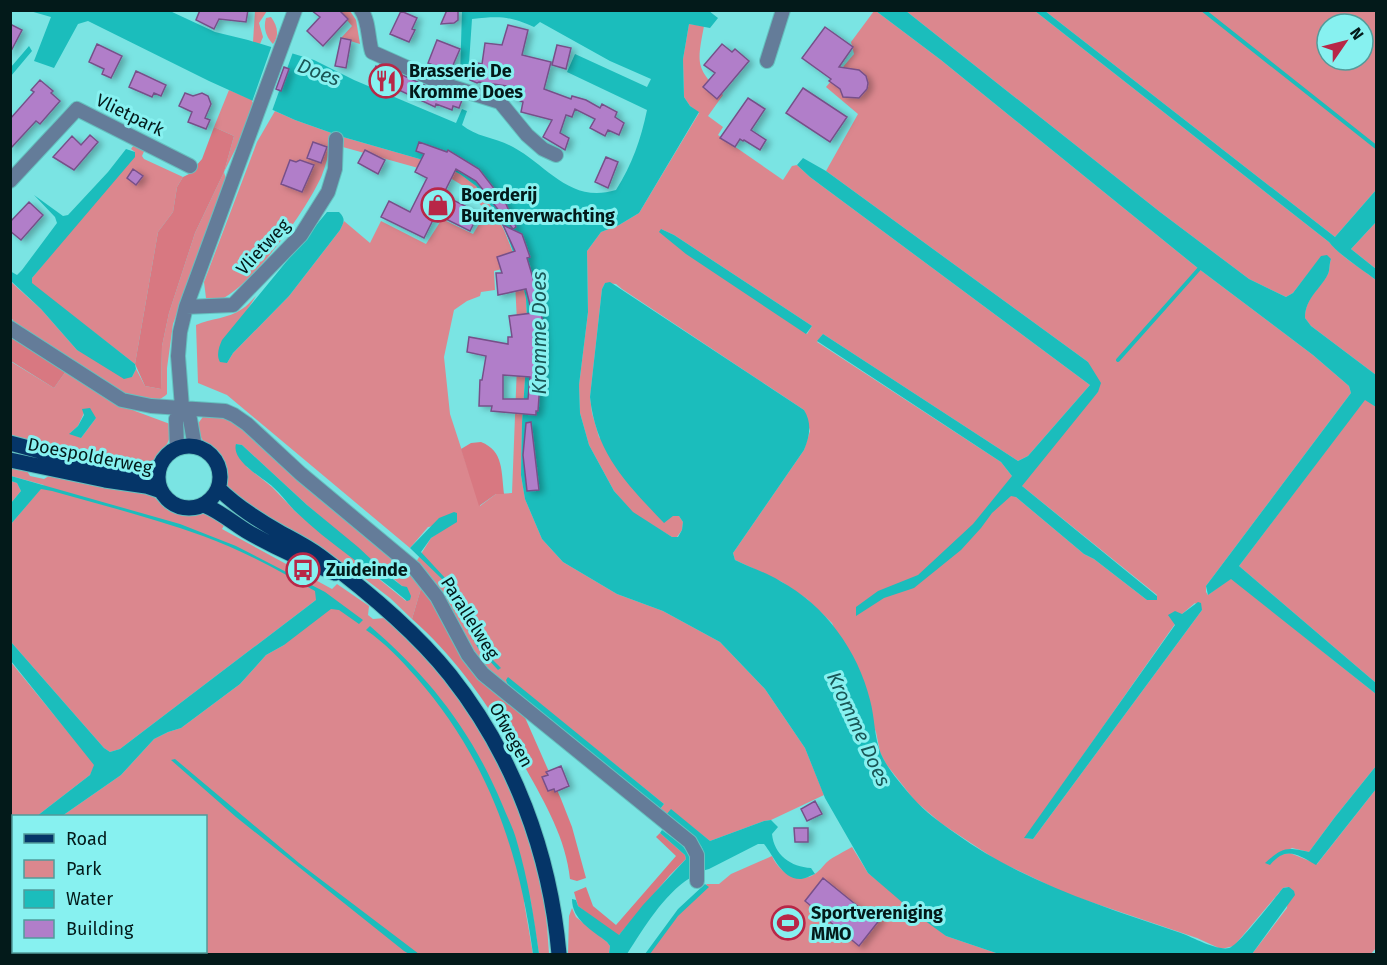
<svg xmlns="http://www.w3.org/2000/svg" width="1387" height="965" font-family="'Fira Sans',sans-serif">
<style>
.green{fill:#db878e;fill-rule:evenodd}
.forest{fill:#d87881}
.water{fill:#1bbdbc}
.pier{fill:#7ae4e3}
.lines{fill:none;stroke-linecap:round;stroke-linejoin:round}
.stream{stroke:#1bbdbc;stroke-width:4}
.building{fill:#b17ec9;stroke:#775089;stroke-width:1.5;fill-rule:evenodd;filter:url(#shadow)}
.minor-casing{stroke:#65c0bf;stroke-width:16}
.major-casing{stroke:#65c0bf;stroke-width:17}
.minor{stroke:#647c99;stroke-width:14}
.major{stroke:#053568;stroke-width:15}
.labels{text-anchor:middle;stroke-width:6;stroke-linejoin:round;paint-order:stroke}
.poi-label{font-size:18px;font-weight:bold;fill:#031a1a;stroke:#87f1f0;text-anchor:start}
.street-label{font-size:18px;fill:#031a1a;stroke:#87f1f0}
.water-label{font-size:20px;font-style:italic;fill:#1a5656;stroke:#87f1f0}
</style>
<defs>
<filter id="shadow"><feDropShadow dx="4.5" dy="2.5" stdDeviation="3" flood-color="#0004"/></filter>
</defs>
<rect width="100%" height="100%" fill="#7ae4e3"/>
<path class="green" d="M255,11H267L259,23L263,37L260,44L253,42Z
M339,11H350L356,20L360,44L341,38L352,26Z
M874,11H876L941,60L1199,269L1313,355L1349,386L1351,393L1206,586V592L1208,595L1231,578L1376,694V766L1335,817L1309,852L1292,848L1279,855L1290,853L1317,864L1376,789V948L1371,954H1252L1287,908L1288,887L1283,888L1234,946L1221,949L1197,938L1067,894L998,861L942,824L915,801L886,764L880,752L876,732L832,623L807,599L782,582L735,560L733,553L804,450L810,431L804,410L622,289L616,284L605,283L602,289L590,397L592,413L599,437L673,516H679L683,522L682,530L677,537H672L633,513L614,491L589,445L580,413L579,385L588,312L587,251L601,232L619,225L639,213L699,113L690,106L684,97L683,59L689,24L704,26C697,64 695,68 723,95L708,116L723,127L718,135L783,180L792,166L797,165L810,177L1090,385L1028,456L1018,461L823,334L817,342L1001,462L1012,476L1098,392L1088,362L826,171L858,114L826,87L854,54L851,42ZM661,229L674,235L812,326L807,334ZM1022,486L1157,595V600H1147L1094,559L1084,554L1016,497ZM1195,603L1202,610L1033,839L1025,838L1182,614Z
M906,11H1035L1329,242C1340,256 1362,269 1376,280V375L1311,326L1305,318C1305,298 1319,290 1328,274C1330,270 1329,264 1331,259L1321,257L1293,293L1286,297L1249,279L1160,212Z
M1045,11H1376V190L1335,237ZM1327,24H1363V60H1327Z
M271,17C277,25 280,35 273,44C266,37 263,28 266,18Z
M229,90L255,101L242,136L224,172L227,183L173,324L167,368V394C155,406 140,399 126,394L14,322L11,317L10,281L41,309L77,350L132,377L136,369L145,386L161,389L162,346L169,313L195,233L224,172L234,136L214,127Z
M275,111L295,120L343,137L444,166L460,174L476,186L491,206L504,230L520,270L526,299L528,335L522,423L521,475L525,499L542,539L563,562L617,594L663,611L720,642L765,689L805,748L824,795L771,820L764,821L710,841L671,810L666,815L660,809L664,804L508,678L509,688L486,671L416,562L431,538L453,523L428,527L410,548L227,395L198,383L196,325C211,318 228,319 242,309C247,306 251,301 256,296L244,315L227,363L233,353L289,296L340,230L344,221L370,243L381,221L426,244L442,219L473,234L484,216L491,221L485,210L465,187L447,176L332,144C328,154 326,165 322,175C308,208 249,292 215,302L206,298L204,282L257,142ZM510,267L515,283L518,340L512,493L496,494L480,506L450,414L444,357L454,310L467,301L480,296L481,292L495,290L494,271Z
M136,142L146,147L142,156L144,159L183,177L177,187L173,212L158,232L135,364L32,284V278L135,152L131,149Z
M1376,222V269L1351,249Z
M10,361L54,388L66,371L135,411L170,424L171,435L163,453L155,463L129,469L11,438ZM84,413L96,418L81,438L70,433L78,426Z
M1365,399L1376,407V683L1239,566Z
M205,414L238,422L404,566L422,585L412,619L390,598L356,572L303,537L237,502L225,486C227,451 202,454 197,425ZM236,444L242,445L307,505L402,586L406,601L296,512L272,487L247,467Z
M11,462L24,466L30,476L44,479L54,473L152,495L168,510L184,516L212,513L226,522L222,529L332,589L337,584L369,606L368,615L373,619L385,618C405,637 425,656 443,677C485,728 518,791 536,855C544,887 547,921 549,954H539L530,897L524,902L533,954H11L10,853L13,851L14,952H206V816H62L121,775L154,739L168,732L181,728L240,684L266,655L284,645L316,600L120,749L110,752L104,748L11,642V524L44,485L11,476Z
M11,481L17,483L21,491L11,503Z
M10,661L95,765L90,775L37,816H14L13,833L11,835Z
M852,847L868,873L946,936L999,954H646L683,905L707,884H719L731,874L772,856C779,872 797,884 813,875C819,872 823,866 827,862C834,856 844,852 852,847Z
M572,908L576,917L607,942L610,946L609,954H568L569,916Z"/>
<path class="forest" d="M214,127L234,136L224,172L195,233L169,313L162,346L161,389L145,386L135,364L158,232L173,212L177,187L183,177L189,174L202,159Z
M10,334L66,371L54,388L11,361Z
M481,442C504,451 501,472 504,494H496L479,506L461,449L471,443Z
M422,585L434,602L455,645L523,713L561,799L572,827L586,878L577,881L570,879C566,839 545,803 526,769C494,714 460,661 412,619Z
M660,833L685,855L686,859L670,875L619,935H616L578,906L574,892L586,887L593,906L616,925L676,856L656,837Z"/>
<path class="water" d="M30,11H170L215,32L248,40L314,60L354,80L456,123L462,109L467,111L462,125C476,137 497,138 513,147C548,166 570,204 616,190C632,165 641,139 647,110L567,72L575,54L647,87L651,79L610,61L540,22L534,27C509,16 500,16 472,19L468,78L460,77L462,11H709L718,18L710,28L689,24L683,59L684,97L690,106L699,112L639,213L619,225L601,232L587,251L588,312L579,385L580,413L589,445L614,491L633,512L672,537H678L682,530L683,522L679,516H673L664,523C627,484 596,454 590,397L602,289L605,283L610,282L804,410C812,423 810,435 804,450L733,553L735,560C749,567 765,572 780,581C825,605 858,651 870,700C875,718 874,737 881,754C888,770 902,785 913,798C924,811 941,823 955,833C1021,881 1100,906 1178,932C1191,936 1216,951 1229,948C1238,946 1274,899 1283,888L1289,887L1294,891L1295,895L1252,954H999L946,936L917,915L868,873L825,798L805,748L765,689L720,642L663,611L617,594L563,562L542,539L525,499L521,475L522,423L528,335L526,299L520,270L505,230L491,206L476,186L460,174L444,166L343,137L295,120L209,81L88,21L78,24L54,68L34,61L51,17Z
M876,11H906L1160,212L1249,279L1286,297L1293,293L1321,256L1327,255L1331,259C1329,264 1330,270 1328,274C1320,290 1305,298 1305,318L1311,326L1376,375V407L1365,400L1239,566L1376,683V694L1231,579L1208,595L1206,586L1351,393L1349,386L1313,355L1199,269L941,60Z
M1035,11H1045L1335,237L1376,190V222L1351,249L1376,269V280C1363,270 1339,255 1329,242Z
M29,46L32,51L11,76V67Z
M126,149L135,152V157L32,278V283L135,364L136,369L132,377L124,379L77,350L41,309L11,281L10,271L17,275L22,270L57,223L55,217L34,195L63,216L68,215L108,172Z
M803,158L826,171L1088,362L1101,383L1098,392L1022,486L1157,596V600H1147L1094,559L1084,554L1016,497L1011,496L992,513L981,528L961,550L914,588L884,598L856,616V607L878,591L918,575L973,524L1012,476L1001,462L817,341L823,334L1018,461L1028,456L1090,385L810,177L797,165Z
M327,212H339C346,219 344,222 340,230L289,296L233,353L227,363L220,362C216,355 219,347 222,340Z
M661,229L674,235L812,326L806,334L686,254L659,232Z
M90,408L96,418L81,438L69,434L78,426L84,415L82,409Z
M236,444L242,445L307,505L358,547L389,576L402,586L407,587L411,596L410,600L407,601C371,570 329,544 295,511C287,503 281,494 273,487C262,477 231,461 236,444Z
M11,476L180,524L236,546L325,592L363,620L359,624L339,610L331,609L284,645L266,655L240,684L181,728L168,732L154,739L121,775L62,816H37L90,775L94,765L11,661V642L104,748L110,752L120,749L316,600L315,591C278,570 242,550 203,536C153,518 102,505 52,491L41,489L11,524V503L21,491L17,483L11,481Z
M454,512L457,513V522L431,538L421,552L446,579L475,635L486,653L501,668L498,670L478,648L455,607L444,581L410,548L439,518Z
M1198,602L1201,603L1202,610L1033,839L1024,838L1175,625L1168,615L1175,611L1182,614Z
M370,626C430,678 471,730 502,804C507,817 514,829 517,842C528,879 534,917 539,954H533C519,849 487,758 416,677C401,660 385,643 366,630Z
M508,677L664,804L660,809L509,688L506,680Z
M175,759L299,863L419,954H409L404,951L236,817L171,760Z
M1376,766V789L1316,865C1297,854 1286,846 1270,865L1265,863C1283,847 1286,847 1309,852L1335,817Z
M671,809L710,841L764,821L771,820L778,827L772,834C774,855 791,867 811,868L815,874C811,875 805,879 801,879C782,880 774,856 764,844H758L709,869L691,874L690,878C663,895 644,928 627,954H609L610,946L607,942C592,930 572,920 572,899L576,900L578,906L619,935L643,905L686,859L685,855L660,833L662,830L681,844L691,856L701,857L703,850L701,846L666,815Z
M705,884L709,887L678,916L650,954H645L678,909Z"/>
<path class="pier" d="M272,45L293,52L272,111L252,102Z"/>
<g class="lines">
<path class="stream" d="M1203,10L1376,147
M1118,360L1199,269"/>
</g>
<path class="building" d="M200,10H248L246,22L219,19L214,29L196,20Z
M311,10H339L348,19L323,46L307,31L320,17Z
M447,10H458V20L454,23L441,24Z
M401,11L417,18L412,29L415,30L409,42L390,34Z
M10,24L22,30L10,53Z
M508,25L528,30L522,55L551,62L544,89L571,99L572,96L586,100L600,108L602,104L617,112L615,117L624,123L619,135L608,130L605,136L590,128L595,119L575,109L572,117L566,115L560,133L569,138L565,150L543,137L552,120L521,112L523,102L511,97L513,87L479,82L477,83L470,80L473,62L482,64L485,43L502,45Z
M825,27L853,47L839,67L859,70L866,76L868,83L867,89L859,98L843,97L840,89L829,81L831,79L802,58Z
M341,38L351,40L346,68L335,66Z
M437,40L460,49L450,72L428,63Z
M97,44L122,56L111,78L102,74L104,69L89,62Z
M722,44L732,52L735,49L749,61L717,99L703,87L715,73L704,65Z
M557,45L571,48L566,69L552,65Z
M380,65L442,93L462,100L459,108L453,106L452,110L436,104L435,107L384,83L382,86L373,81V80L370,78L376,66L379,68Z
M284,67L289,69L281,91L276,89Z
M136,71L166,85L161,96L154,93L152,97L129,87Z
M40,80L53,91L51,93L60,101L40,124L36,121L10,149V119L34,92L31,90Z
M803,88L847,117L830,142L786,113Z
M185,93L193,96L202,93L208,96L211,104L205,118L210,120L206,129L188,122L192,112L179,106Z
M748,98L765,109L751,130L766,140L760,150L744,140L743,141L740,139L735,147L720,138Z
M90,135L98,142L74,170L53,157L72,136L81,145Z
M313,142L327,147L321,163L307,158Z
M419,142L447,152L448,150L479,169L506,204L516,227L513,229L493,203L489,194L488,196L476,181L456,169L443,195L479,213L470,231L436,214L424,238L381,217L389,201L410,212L427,178L415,172L424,154L416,151Z
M365,150L385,160L378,174L358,163Z
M606,157L618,162L608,188L595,182Z
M290,160L296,162L300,160L314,165L302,192L281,184Z
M133,169L143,176L136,185L127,178Z
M29,202L43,215L21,240L10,231V222Z
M503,225L522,234L530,257L527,258L541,305L544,346L542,382H540L538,411H536V415L491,411L492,406H479L480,380H482L486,356L467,352L469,337L508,344V337H512L509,316L532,313L526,289L498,295L496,273H502L497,257L515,251ZM503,375L530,377L528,399H503Z
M531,422L539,490L527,491L523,455L526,423Z
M561,766L569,786L555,792L554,789L548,791L542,777L548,775L546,772Z
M815,801L822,814L807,821L801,809Z
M794,828H808V842H795Z
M823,878L870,916L874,912L881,918L859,946L805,901Z"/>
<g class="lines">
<defs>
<path id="minor" d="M361,10C369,20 368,40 372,52L446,85L500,102L527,135L543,149L556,155
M767,61L783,10
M10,181L77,109L190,166
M186,307L233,305L301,235L328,192L335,169L336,139
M10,328L122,400L151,406L225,411L234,415L247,424L301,474L415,569L437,597L468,655L483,674L690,842L697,855V881
M182,407L190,419L195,447
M177,448L176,419L182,407L178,356L180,332L186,307L295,10"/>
<path id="major" d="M10,443L122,473H145L160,466
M158 477a31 31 0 1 1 62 0a31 31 0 1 1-62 0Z
M10,460L105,480L146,486L161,491
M218,488C237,507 258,520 281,533C294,540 308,547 320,556C367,591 414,630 450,675C514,756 550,853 559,954
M204,505C221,512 233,523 248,532C276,548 305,561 335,573"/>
</defs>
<use href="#minor" class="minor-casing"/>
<use href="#major" class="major-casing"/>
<use href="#minor" class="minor"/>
<use href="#major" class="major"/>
</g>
<defs>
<symbol id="restaurant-ring" viewBox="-11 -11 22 22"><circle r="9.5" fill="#87f1f0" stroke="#b82747" stroke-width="1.5"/><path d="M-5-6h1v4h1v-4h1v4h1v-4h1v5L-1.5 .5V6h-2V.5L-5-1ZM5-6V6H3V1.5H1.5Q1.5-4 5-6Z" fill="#b82747"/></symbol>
<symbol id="shop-ring" viewBox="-11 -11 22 22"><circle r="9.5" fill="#87f1f0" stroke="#b82747" stroke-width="1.5"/><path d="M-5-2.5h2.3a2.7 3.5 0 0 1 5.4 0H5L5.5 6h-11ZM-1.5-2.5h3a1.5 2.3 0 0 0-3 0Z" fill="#b82747"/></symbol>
<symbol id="bus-ring" viewBox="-11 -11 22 22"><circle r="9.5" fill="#87f1f0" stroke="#b82747" stroke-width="1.5"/><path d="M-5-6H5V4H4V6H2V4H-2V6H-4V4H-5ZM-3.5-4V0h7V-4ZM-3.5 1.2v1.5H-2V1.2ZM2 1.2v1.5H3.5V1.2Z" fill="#b82747"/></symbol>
<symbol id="stadium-ring" viewBox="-11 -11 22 22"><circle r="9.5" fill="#87f1f0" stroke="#b82747" stroke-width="1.5"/><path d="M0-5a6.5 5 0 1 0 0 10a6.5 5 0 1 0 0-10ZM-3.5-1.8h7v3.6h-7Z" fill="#b82747"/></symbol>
</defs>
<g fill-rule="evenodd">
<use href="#restaurant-ring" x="367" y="62" width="38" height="38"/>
<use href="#shop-ring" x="419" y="186" width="38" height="38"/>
<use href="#bus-ring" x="284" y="551" width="38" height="38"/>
<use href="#stadium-ring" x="769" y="904" width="38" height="38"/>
</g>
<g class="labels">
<g class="poi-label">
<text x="409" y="77">Brasserie De<tspan x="409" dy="21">Kromme Does</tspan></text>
<text x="461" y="201">Boerderij<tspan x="461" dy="21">Buitenverwachting</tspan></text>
<text x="326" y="576">Zuideinde</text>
<text x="811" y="919">Sportvereniging<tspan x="811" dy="21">MMO</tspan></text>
</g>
<g class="street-label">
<text transform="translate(130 115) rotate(26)" y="6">Vlietpark</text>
<text transform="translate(263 247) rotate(-47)" y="6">Vlietweg</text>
<text transform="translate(90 456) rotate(11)" y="6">Doespolderweg</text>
<text transform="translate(470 618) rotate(58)" y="6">Parallelweg</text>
<text transform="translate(511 735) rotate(61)" y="6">Ofwegen</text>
</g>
<g class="water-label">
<text transform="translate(319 72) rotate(21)" y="7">Does</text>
<text transform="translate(539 333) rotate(-90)" y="7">Kromme Does</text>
<text transform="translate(859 729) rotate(65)" y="7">Kromme Does</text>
</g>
</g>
<rect width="1387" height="965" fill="none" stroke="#031a1a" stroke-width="24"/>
<rect x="12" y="815" width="195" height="138" fill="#87f1f0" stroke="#529b9a" stroke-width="1.5"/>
<rect x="24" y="834" width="30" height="9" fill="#053568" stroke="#529b9a" stroke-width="1.5"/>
<text x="66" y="845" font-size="18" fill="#031a1a">Road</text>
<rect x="24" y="860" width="30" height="18" fill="#db878e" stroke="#529b9a" stroke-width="1.5"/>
<text x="66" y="875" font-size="18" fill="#031a1a">Park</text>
<rect x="24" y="890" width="30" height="18" fill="#1bbdbc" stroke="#529b9a" stroke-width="1.5"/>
<text x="66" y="905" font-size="18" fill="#031a1a">Water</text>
<rect x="24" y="920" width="30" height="18" fill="#b17ec9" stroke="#529b9a" stroke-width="1.5"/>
<text x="66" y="935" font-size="18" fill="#031a1a">Building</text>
<g transform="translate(1345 42) rotate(55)"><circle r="28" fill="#87f1f0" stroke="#529b9a" stroke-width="1.5"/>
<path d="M0-4.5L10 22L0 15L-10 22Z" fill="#b82747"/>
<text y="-9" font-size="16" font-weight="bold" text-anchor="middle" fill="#031a1a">N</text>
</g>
</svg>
